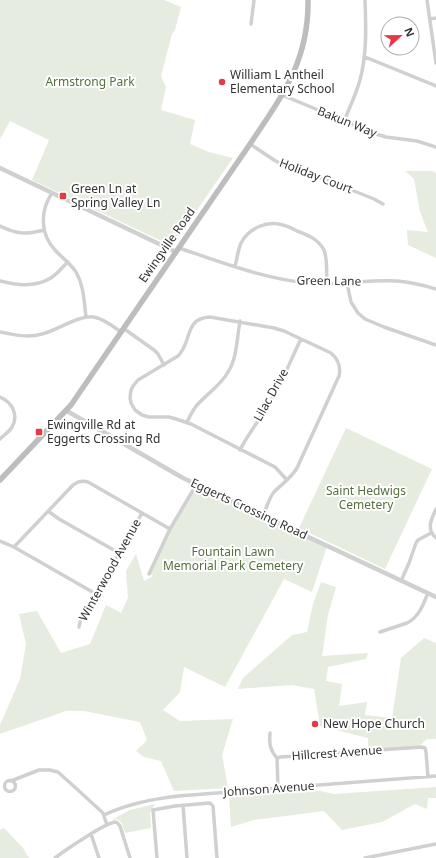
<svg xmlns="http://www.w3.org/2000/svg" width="436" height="858" font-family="'Noto Sans',sans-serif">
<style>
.green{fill:#e6ecdf}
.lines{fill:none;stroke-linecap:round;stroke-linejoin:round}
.minor{stroke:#d0d0d0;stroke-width:3.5}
.tertiary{stroke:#d0d0d0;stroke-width:4.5}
.secondary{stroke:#bdbdbd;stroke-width:5.5}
.poi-dot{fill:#e63946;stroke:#fff;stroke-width:1.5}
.labels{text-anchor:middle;stroke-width:4;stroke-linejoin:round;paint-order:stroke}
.poi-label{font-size:12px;fill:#333;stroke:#fff;text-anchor:start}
.park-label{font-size:12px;fill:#56703f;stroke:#fff}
.street-label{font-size:12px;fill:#333;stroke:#fff}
</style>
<rect width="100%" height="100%" fill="#fff"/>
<path class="green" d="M0,0H164L181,7L175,30L172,34L161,76L166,87L161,110L195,120L190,144L209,152L233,158L174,243L168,244L32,180L49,140L10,121L0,139Z
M405,171H432L436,173V258L408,245L407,230L428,232L420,212L414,179Z
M346,428L432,469L385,569L299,528Z
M196,485L327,546L312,592L284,579L225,687L184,667L180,692L163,710L180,721L233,719L222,755L228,788L174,791L161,761L144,757L136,751L147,740L140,722L84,711H66L0,734V725L20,679L26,644L19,614L37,611L61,653L90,644L106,605L121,613L128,598L126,571L136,554L144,581L153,576L149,574L170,529Z
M321,582L336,587L328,615L322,656L368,653L366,659L328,667L326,681L342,684L339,706L367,702L365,715L392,718L401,658L424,638L436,643V739H427L416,749L368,751V738L320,726L314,689L292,685L238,689L243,678L292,635L307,632L313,604Z
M436,787V798H428L427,809L415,804L382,822L342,830L324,811L254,820L231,827L229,796L320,791L334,794Z
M155,804L150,813L151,828L125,833L122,823L116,819L111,820L130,810Z
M4,828L23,848L29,858H0V830Z"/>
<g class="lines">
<path class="minor" d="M427,0L436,63
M430,19L436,18
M251,24L254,0
M365,57L436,86
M282,95L376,134L386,137L417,141L436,147
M344,121C350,107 356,94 360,80C367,54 366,27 365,0
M250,144L274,160L283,165L304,171L374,199L383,204
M52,193C40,211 40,234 55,250C62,258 70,263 76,272C84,286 84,302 86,317
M0,226C17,234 26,235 44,230
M179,248C221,262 264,279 308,283C338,286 368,279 397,281C410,282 423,285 436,289
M235,266C237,259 238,250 241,243C249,228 267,220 283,225C288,226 293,229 297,231C308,235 318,239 324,250C328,260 326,273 327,284
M0,281C15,285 35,287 49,279C57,275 62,267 68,262
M347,283L351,302L358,313L365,319L384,327L436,345
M123,328L154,350L158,354L164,365
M0,332C14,335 28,338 42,334C58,330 78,315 94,317C104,319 113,326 121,332
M0,397C12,402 19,415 12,427C9,432 4,435 0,439
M187,422C190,416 193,409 198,404C208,393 221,385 228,372C237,359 237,337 240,321
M240,450C249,432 262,417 271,400C283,381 291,359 301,339
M436,509C431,520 426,529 436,538
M48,511L59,519L119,553
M263,516C266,509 269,498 274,492C282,484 291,478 297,468L339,376C341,367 338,359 331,353L284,331L274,328L210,317C184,318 192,343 178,356L138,380L133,386L131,390L130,398L131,403L135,410L142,415L149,417H169L176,419L191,424L275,467L287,480
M0,541L14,547L96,594
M14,547L73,485C78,481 82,480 88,482L170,529
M149,574L170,529L196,485
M401,581L409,563L416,543L418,540L431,533
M79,627L80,622L142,513
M380,632L407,623C419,617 423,605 428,593
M270,733C269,744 270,750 277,758
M277,758L281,757L421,747L425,748L426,752L428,777
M277,758L278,788
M4.5 786a5.5 5.5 0 1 1 11 0a5.5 5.5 0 1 1-11 0Z
M11,781L39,770H50L58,772L78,790L103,813L107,825
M183,805L187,858
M104,815C127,804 152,799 178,796L436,776
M91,834L99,858
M55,858C64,851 105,823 115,822C118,822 118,824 120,826L130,858
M157,858L153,810L175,806L210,803L213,806L217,858
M365,858L436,844"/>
<path class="tertiary" d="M0,168L176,252
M67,411L183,478L436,597"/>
<path class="secondary" d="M0,480L71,405L250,144C282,96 309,61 308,0"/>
</g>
<g class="poi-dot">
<circle cx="222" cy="82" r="4"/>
<rect x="59" y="192" width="8" height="8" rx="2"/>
<rect x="35" y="428" width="8" height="8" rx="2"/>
<circle cx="315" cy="724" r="4"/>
</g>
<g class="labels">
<g class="poi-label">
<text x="230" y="79">William L Antheil<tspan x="230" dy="14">Elementary School</tspan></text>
<text x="71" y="193">Green Ln at<tspan x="71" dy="14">Spring Valley Ln</tspan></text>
<text x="47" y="429">Ewingville Rd at<tspan x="47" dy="14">Eggerts Crossing Rd</tspan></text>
<text x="323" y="728">New Hope Church</text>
</g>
<g class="park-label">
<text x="90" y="86">Armstrong Park</text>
<text x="366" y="495">Saint Hedwigs<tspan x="366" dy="14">Cemetery</tspan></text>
<text x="233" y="556">Fountain Lawn<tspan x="233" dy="14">Memorial Park Cemetery</tspan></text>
</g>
<g class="street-label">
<text transform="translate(347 122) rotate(22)" y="4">Bakun Way</text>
<text transform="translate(316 176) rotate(21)" y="4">Holiday Court</text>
<text transform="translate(167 245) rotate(-55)" y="4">Ewingville Road</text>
<text transform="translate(329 281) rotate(1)" y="4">Green Lane</text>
<text transform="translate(271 395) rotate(-61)" y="4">Lilac Drive</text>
<text transform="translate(249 509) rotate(25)" y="4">Eggerts Crossing Road</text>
<text transform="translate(110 570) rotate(-61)" y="4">Winterwood Avenue</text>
<text transform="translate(337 753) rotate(-4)" y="4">Hillcrest Avenue</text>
<text transform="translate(269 789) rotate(-4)" y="4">Johnson Avenue</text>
</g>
</g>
<g transform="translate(400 36) rotate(68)"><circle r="19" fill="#ffffff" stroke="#adadad"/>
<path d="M0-3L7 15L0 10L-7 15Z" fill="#e63946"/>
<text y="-6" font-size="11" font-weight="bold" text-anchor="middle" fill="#333333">N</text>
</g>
</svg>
